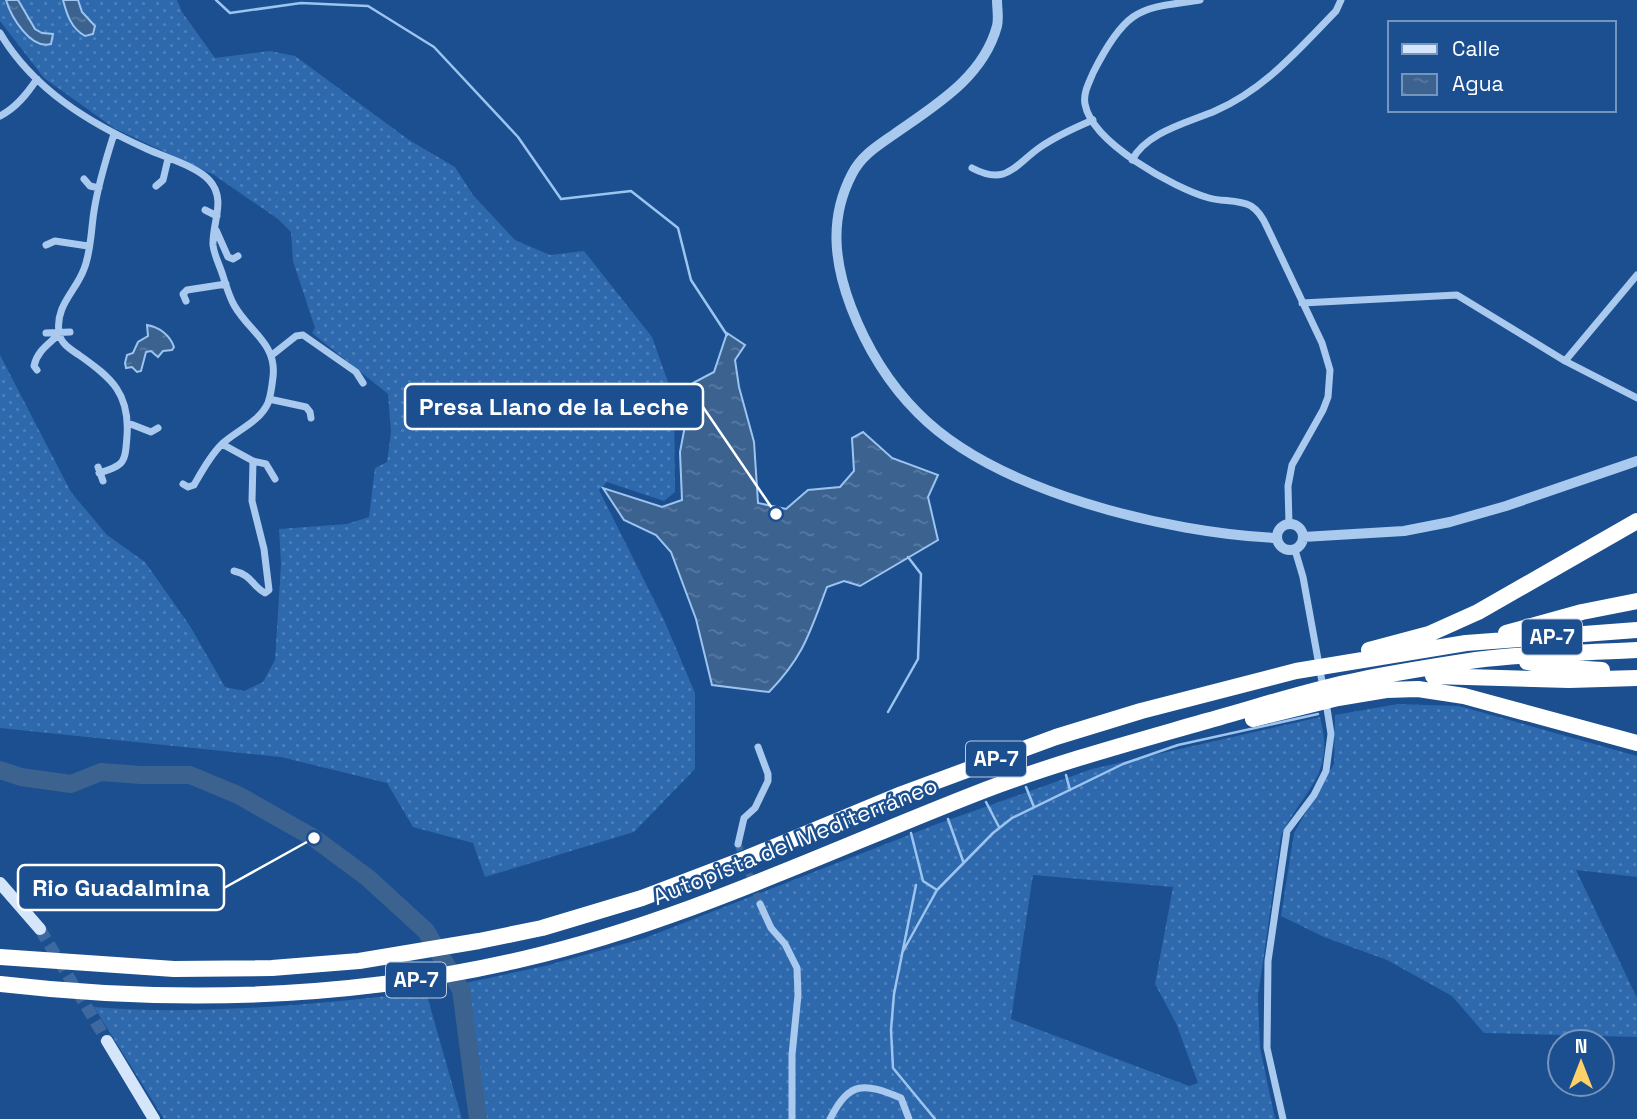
<svg xmlns="http://www.w3.org/2000/svg" width="1637" height="1119" font-family="'Space Grotesk',sans-serif">
<style>
.grass{fill:url(#grass-dots);fill-rule:evenodd}
.water{fill:url(#water-ripples);stroke:#9cc4f0;stroke-width:2}
.lines{fill:none;stroke-linecap:round;stroke-linejoin:round}
.stream{stroke:#9cc4f0;stroke-width:2.5}
.river{stroke:#3c6290;stroke-width:18}
.minor-tunnel{stroke:#3d69a0;stroke-width:7;stroke-dasharray:7 3.5;stroke-linecap:butt}
.secondary-tunnel{stroke:#3d69a0;stroke-width:12;stroke-dasharray:12 6;stroke-linecap:butt}
.minor{stroke:#a9c9ee;stroke-width:7}
.tertiary{stroke:#a9c9ee;stroke-width:10}
.secondary{stroke:#d6e6fa;stroke-width:12}
.motorway{stroke:#fff;stroke-width:16}
.labels{text-anchor:middle;stroke-width:5;stroke-linejoin:round;paint-order:stroke}
.shield{fill:#1b4f8f;stroke:#bbcadd;stroke-width:2}
.shield-label{font-size:21px;font-weight:bold;fill:#fff}
.street-label{font-size:23px;fill:#fff;stroke:#1b4f8f}
.leader{fill:none;stroke:#fff;stroke-width:2.5}
.callout-dot{fill:#fff;stroke:#1b4f8f;stroke-width:2.5}
.callout{fill:#1b4f8f;stroke:#fff;stroke-width:2.5}
.callout-label{font-size:24px;text-anchor:middle;font-weight:bold;fill:#fff}
</style>
<defs>
<pattern id="grass-dots" width="8" height="8" patternUnits="userSpaceOnUse" patternTransform="scale(1.75)"><rect width="8" height="8" fill="#2e69ad"/><path d="M2 2h.1M6 6h.1" fill="none" stroke="#4d80b9" stroke-width="1.8" stroke-linecap="round"/></pattern>
<pattern id="water-ripples" width="26" height="14" patternUnits="userSpaceOnUse" patternTransform="scale(1.75)"><rect width="26" height="14" fill="#3c6290"/><path d="M2 4q2-2 4 0t4 0M15 11q2-2 4 0t4 0" fill="none" stroke="#597aa1"/></pattern>
</defs>
<rect width="100%" height="100%" fill="#1b4f8f"/>
<path class="grass" d="M0,0H177L182,12L215,58L270,51L295,56L409,140L455,167L473,195L515,240L550,255L584,251L652,337L674,399L675,492L664,501L607,482L599,490L664,620L695,693V769L634,832L485,877L473,843L413,827L387,783L281,757L0,728V355L71,492L107,535L145,562L190,626L225,687L244,691L263,682L275,660L281,564L279,529L347,524L369,517L375,468L387,462L391,432L388,394L312,333L315,328L293,261L291,232L278,219L214,175L114,128L44,78L0,21Z
M1398,704L1459,706L1637,756V877L1576,870L1637,998V1037L1484,1033L1452,996L1387,960L1324,937L1281,916L1294,833L1334,764L1335,715Z
M1320,717C1336,776 1303,789 1281,836L1258,996L1260,1048L1275,1119H485L465,983L545,966L645,938L937,824L1092,769ZM1033,875L1173,887L1155,984L1176,1023L1198,1083L1189,1086L1011,1019Z
M426,992L462,1119H164L94,1007C205,1016 315,1004 426,992Z"/>
<path class="water" d="M6,0H18L35,29L42,33L53,34L51,44C31,50 11,17 6,0Z
M63,0H78L82,12L95,26L93,34L85,36C71,28 67,15 63,0Z
M147,325C159,327 170,335 174,347L172,350L163,351L158,357L151,351L146,352L141,371L137,372L132,367L126,368L125,363L127,355L133,353L138,342L148,336Z
M727,333L745,345L735,360L739,387L754,442L758,503L786,509L808,490L840,487L854,471L852,438L863,432L892,458L938,475L928,497L938,540L860,586L844,581L827,587C810,632 804,656 769,692L712,685L696,619L671,552L656,535L624,520L603,488L662,507L682,500L680,452L693,383L714,372Z"/>
<g class="lines">
<path class="stream" d="M216,0L230,13L301,3L368,6L434,47L518,137L561,199L631,191L678,228L691,280L727,335
M888,712L918,659L921,574L908,557
M1066,775L1070,790
M1026,787L1034,807
M986,802L999,827
M948,819L963,861
M911,833L923,881L937,890
M916,885L894,994L891,1030L893,1068L935,1119
M902,953L937,890L993,833L1012,818L1123,764L1178,745L1318,714"/>
<path class="river" d="M0,770L21,777L71,784L101,772L141,775H190L238,795L314,838L368,878L426,931L461,990L478,1119"/>
<path class="minor-tunnel" d="M738,844L760,904"/>
<path class="secondary-tunnel" d="M40,929L107,1041"/>
<path class="minor" d="M1200,0C1178,4 1152,4 1133,17C1116,29 1102,55 1093,73C1089,83 1083,93 1085,104C1092,143 1174,188 1209,198C1223,202 1238,199 1251,206C1259,211 1263,218 1267,227L1322,343L1330,370L1328,397L1323,410L1292,465L1288,486L1289,524
M0,33C33,89 89,123 147,149C164,157 196,166 209,180C227,199 212,223 213,245C214,255 220,266 223,276C226,285 229,296 234,305C249,332 277,343 273,377C272,386 271,395 268,403C259,423 235,431 221,445C210,456 202,471 194,485L188,487L183,484
M0,116C16,108 27,94 37,79
M1132,160C1147,132 1187,123 1215,111C1265,89 1298,50 1336,11L1341,0
M972,168C1006,186 1014,166 1039,148C1056,136 1074,128 1093,120
M84,179L90,186L99,188
M156,186L163,180L168,159
M205,210L217,216
M216,230L228,257L233,259L238,256
M46,245L55,241L88,246
M186,301L183,294L187,290L226,284
M1302,303L1457,295L1565,361L1637,398
M46,333L70,332
M272,355L296,336L303,335L356,372L363,383
M1565,361L1637,275
M37,370L34,366C37,351 48,345 59,334
M269,399L306,407L310,412L311,418
M128,423L151,432L158,428
M222,444L253,461L252,501L264,549L269,590L265,593C252,586 252,575 234,571
M253,461L266,464L275,479
M98,467L103,481
M99,473C125,465 125,463 127,436C130,394 112,378 79,355C70,349 60,343 59,332C55,306 76,291 84,269C91,252 91,230 94,211C98,185 106,159 114,134
M1295,550L1303,577L1323,687
M738,844L744,818L755,808L768,781V774L758,747
M760,904L771,928L785,944L797,968L798,995L792,1055V1119
M830,1119C850,1080 864,1083 901,1098L909,1119
M1283,1119L1267,1048L1268,961L1287,831L1314,795L1326,771L1331,734L1326,702"/>
<path class="tertiary" d="M997,0C997,8 999,18 997,26C983,78 934,106 893,135C877,146 861,156 852,174C829,218 834,262 851,307C866,346 888,383 918,413C996,492 1168,533 1276,538
M1277 537a13 13 0 1 1 26 0a13 13 0 1 1-26 0Z
M1303,537L1404,531L1450,522L1506,506L1637,461"/>
<path class="secondary" d="M0,883L40,929
M107,1041L154,1119"/>
<path class="motorway" d="M1506,633L1582,612L1637,601
M1369,650L1429,634L1478,612L1637,521
M1527,662L1553,667L1602,670
M1433,676L1569,680L1637,678
M1253,719L1338,698L1386,690L1418,689L1464,696L1637,743
M0,957L174,969L272,968L359,961L479,941L542,928L642,898L747,858L902,794L1056,737L1141,711L1296,671L1466,643L1637,630
M0,984C174,1004 352,999 523,959C683,922 832,849 985,790C1056,763 1130,743 1203,722C1255,708 1307,690 1359,680C1398,672 1437,666 1476,660C1529,653 1584,653 1637,650"/>
</g>
<g class="labels">
<g class="shield">
<rect x="1522" y="619.5" width="60" height="35" rx="5"/>
<rect x="966" y="741.5" width="60" height="35" rx="5"/>
<rect x="386" y="962.5" width="60" height="35" rx="5"/>
</g>
<g class="shield-label">
<text x="1552" y="644">AP-7</text>
<text x="996" y="766">AP-7</text>
<text x="416" y="987">AP-7</text>
</g>
<g class="street-label">
<text transform="translate(795 841) rotate(-22)" y="8">Autopista del Mediterráneo</text>
</g>
</g>
<path class="leader" d="M776 514L703 407M314 838L224 888"/>
<g class="callout-dot">
<circle cx="776" cy="514" r="7"/>
<circle cx="314" cy="838" r="7"/>
</g>
<g class="callout">
<rect x="405" y="384" width="298" height="45" rx="7"/>
<rect x="18" y="865" width="206" height="45" rx="7"/>
</g>
<g class="callout-label">
<text x="554" y="415">Presa Llano de la Leche</text>
<text x="121" y="896">Rio Guadalmina</text>
</g>
<rect x="1388" y="21" width="228" height="91" fill="#1b4f8f" stroke="#7695bc" stroke-width="2"/>
<rect x="1402" y="44" width="35" height="10" fill="#d6e6fa" stroke="#7695bc" stroke-width="2"/>
<text x="1452" y="56" font-size="21" fill="#ffffff">Calle</text>
<rect x="1402" y="74" width="35" height="21" fill="url(#water-ripples)" stroke="#7695bc" stroke-width="2"/>
<text x="1452" y="91" font-size="21" fill="#ffffff">Agua</text>
<g transform="translate(1581 1063)"><circle r="33" fill="#1b4f8f" stroke="#7695bc" stroke-width="2"/>
<path d="M0-5L12 26L0 18L-12 26Z" fill="#ffd166"/>
<text y="-10" font-size="19" font-weight="bold" text-anchor="middle" fill="#ffffff">N</text>
</g>
</svg>
